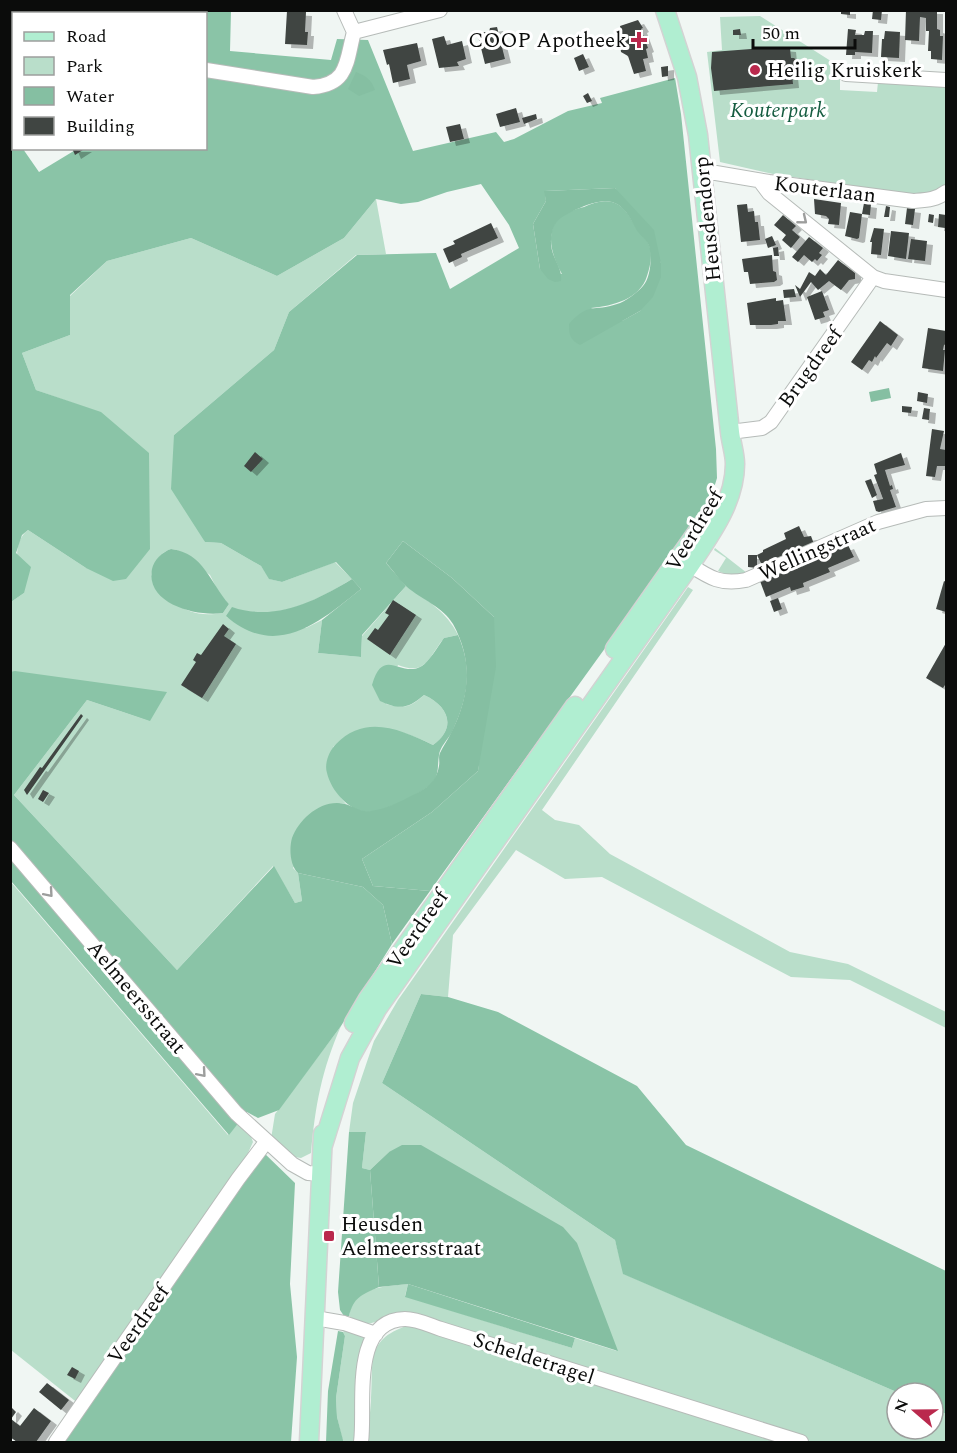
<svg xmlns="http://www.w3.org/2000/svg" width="957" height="1453" font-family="Spectral,serif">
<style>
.green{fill:#b9deca;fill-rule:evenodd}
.forest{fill:#8ac4a7;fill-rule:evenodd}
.water{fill:#85bfa2}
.building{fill:#404542;filter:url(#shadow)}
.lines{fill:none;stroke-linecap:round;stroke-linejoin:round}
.minor-casing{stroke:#b6bbb8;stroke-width:16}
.major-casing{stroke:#d3d3d3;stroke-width:21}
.minor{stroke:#fff;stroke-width:14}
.major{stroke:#b0eed1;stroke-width:18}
.oneway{stroke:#9d9e9d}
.poi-dot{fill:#ba294d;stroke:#fff;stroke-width:2}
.labels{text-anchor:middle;stroke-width:6;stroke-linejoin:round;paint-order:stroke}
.poi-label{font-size:21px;fill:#0b0c0b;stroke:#fff;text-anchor:start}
.park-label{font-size:21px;font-style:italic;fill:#155c40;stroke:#fff}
.street-label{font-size:21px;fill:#0b0c0b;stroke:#fff}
</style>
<defs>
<filter id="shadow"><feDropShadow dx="6" dy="4" stdDeviation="0" flood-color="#0004"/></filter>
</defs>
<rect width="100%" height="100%" fill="#f0f6f3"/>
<path class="green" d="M10,11H49L51,13L14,14V95L11,97Z
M760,16L837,65L840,72V90L877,92L878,82L946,86V184L942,190L918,196L773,174L720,162L707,52L722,50L720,17Z
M376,199L386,254L356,255L289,312L274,350L174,435L205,542L221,543L261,566L270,579L282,582L335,562L352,579C328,594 301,609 273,612C253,614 247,608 226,617L306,628L322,620L318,653L361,657L362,636L406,586C427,600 447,612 458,635L444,638C428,658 426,676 398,665L386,704C405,709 409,708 424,695C449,706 457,728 433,745C398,728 364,718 333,747L341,798L346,804L340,803L293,868L298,873L302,901L295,903L273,866L177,970L14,795L87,700L150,721L11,672V602L24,593C20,573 9,545 28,530L86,568L101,413L36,390L22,353L70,335V296L107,261L191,238L277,276L344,238ZM171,549L177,550L210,575L219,593L229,604L223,613C183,619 174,602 151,575C154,563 159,553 171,549Z
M715,548L747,573L728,575L718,571L726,558L714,550Z
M688,587L693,590L542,810L555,820L579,825L610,854L790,952L848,964L946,1012V1028L850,980L791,977L602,877L565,879L516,850L453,935L448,997L421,994L382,1083L615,1240L624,1274L899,1393H897V1429H933V1408L946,1414V1442H813L416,1315C411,1315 403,1312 397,1314C375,1318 373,1332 349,1316C350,1312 351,1305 354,1302C365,1286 391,1286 408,1284L405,1296L572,1348L575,1338L617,1351L389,1152L370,1170L362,1168L366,1132H349L353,1103L374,1041L398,1000Z
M10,881L228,1135L238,1123L250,1134L253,1142L248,1153L79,1404L11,1350Z
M341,1026C322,1069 315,1106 311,1153L301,1158L294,1157L271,1139L275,1114Z
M412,1324L787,1442H367C368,1429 370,1415 371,1401C374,1360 364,1339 412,1324Z
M346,1329L367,1337L356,1442H343L337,1417L336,1398L345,1336L343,1332Z"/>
<path class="forest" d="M66,11H231L230,51L331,60L337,39L368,40L413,151L496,132L504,142L514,139L568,111L602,103L600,98L675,78L681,114L716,449L717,478L709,504L430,891L373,886L362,859L432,812L478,771L494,617L452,578L403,541L386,563L406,586L362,635L361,657L318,653L322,620L361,589L336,562L282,582L269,579L261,566L221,543L205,542L171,489L174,435L274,350L289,312L357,255L436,253L450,289L519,248L509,225L481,184L447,192L418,202L401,204L376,199L344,238L277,276L191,238L107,261L70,295V335L22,353L36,390L101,412L149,453L150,549L126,579L113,581L86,568L28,530L22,535L16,553L31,567L24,593L11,602L10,130L13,134L14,148L23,149L39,172L77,149L206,148V14H68ZM615,188L661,263L640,311L622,321L591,308C613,306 640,299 647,276C650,267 653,254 649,245C647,239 641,235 638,230C632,222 628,211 619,205C607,198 595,202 584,207C576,209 564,213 559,218C544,234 553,258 562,274L540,269L533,224L546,201L545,191Z
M458,635C473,669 468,698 452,732C448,739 440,747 439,755C437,767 440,776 430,785C418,795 384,812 368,812C348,811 331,790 327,773C324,764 329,751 336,744C365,714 400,729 433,745C457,728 449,706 424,695C408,709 399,710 380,701L372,685C383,646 400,677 420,667C428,664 438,646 444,638Z
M15,671L167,692L150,721L87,700L14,795L177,970L274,866L295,903L302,901L298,873L363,887L383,905L392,944L341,1026L279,1110L258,1118L247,1112L229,1135L11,881L10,672Z
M421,994L448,997L498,1012L637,1086L686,1145L946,1271V1414L933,1408V1393H899L623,1274L615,1240L382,1083Z
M349,1132H366L362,1168L370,1170L379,1287C361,1295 354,1297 349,1316H344L340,1310L338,1292Z
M263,1152L295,1183L290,1284L297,1357L291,1442H60Z
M408,1284L575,1338L572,1348L405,1297Z
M338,1331L343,1332L345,1336L336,1398L337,1417L343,1440V1442H326L328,1391Z"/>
<path class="water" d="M356,72C366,76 371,79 375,90L359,96L348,89Z
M615,188L654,230L661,263V277L653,297L640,311L580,345C570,340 569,335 569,324C588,302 594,312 617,304C625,302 638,292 643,286C651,277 652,257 649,246C647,240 642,237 638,232C631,221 626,206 612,202C599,199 584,206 573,211C564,216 557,218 553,229C545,255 563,263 561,281L555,282L548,279L540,269L533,224L546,201L544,191Z
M889,388L891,398L871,402L869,392Z
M403,541L452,578L494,617L496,667L478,771L432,812L362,859L373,886L430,891L392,944L383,905L363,887L298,873C290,865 289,849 292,838C299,819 322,798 345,804C353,806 362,813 371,811C385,809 400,802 413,795C426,789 437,781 439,766C440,761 438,757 440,753C443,746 448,740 451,733C470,696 473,660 453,624C443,607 421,599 407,587C399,580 393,570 386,563Z
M171,549C204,553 210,583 229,604L223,613C197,617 145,604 152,569C154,560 162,552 171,549Z
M352,579L361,589C320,622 276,660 226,616L232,607C275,622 316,601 352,579Z
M402,1145H421L563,1227L577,1243L618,1351L408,1284L379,1287L370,1170L389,1152Z"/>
<path class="building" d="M841,10H850V15L841,14Z
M873,10H882L881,20L872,19Z
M906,10H937V29L940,30V36H943L942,60L931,59V51H928L929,31H926V18L920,17L919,41L905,40Z
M287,11L306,12L305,32H308L307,45L285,44Z
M638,20L643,28L641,29L648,48L646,49L648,58L643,59L646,71L634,74L628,56L621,52L619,36H622L620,26Z
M497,27L505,59L485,64L477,32H489L490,28Z
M740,29L741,35H733V30Z
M848,29L856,30L855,35H864L865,31H873L872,53L855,52V55H846Z
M885,31L900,32L899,58L881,57L882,39H884Z
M444,36L447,45L462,41L466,59L457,62L459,66L439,68L432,39Z
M417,43L421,61L407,65L410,79L393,83L389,64L387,65L383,50Z
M779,47L790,48L791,58H794L799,62L800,69L795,74H792L793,84L714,91L711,68L712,52Z
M583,54L589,67L579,71L574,58Z
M668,66V76L662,77L661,67Z
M588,93L592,101L587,103L583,96Z
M516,108L520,122L500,127L496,114Z
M536,114L537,119L524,124L522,118Z
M460,124L464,139L450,142L446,127Z
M72,148H86L75,155Z
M814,199L841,203L839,225L828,224L829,219L826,216L815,214Z
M864,203L871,204L870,215L862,214Z
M747,204L748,212L754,211L755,222H758L760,240L741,242L737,205Z
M886,206L890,207L889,217H884Z
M907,208L915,209L913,225L905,224Z
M850,212L862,214L859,238L857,239L845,236Z
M929,214L934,215L933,223L928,222Z
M939,214L946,215L945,228L938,227Z
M783,215L796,226L792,230L800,237L791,248L782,240L786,235L774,225Z
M491,223L498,238L461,254L462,257L449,263L443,249L455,244L453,241Z
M874,228L884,229L881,255L871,254L872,242H870Z
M891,231L909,233L906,259L888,256Z
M772,236L776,245L768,248L765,239Z
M809,237L823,248L819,253L822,255L817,261L815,259L812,262L804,255L798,262L792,257Z
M911,239L927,241L925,261L908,259Z
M778,247L779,256H774L773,248Z
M772,255L773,271L776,272L777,280L774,282L750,284L748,272H744L742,259Z
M838,260L855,273V279L849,280L841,290L829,281L818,290L811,282L800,297L795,285L800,289L809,272L815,276L820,269L826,275Z
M794,289L796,297L784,298L783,290Z
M822,291L829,310L823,312L825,317L815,320L807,297Z
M776,298V301L783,300L786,321H778V324L771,325H750L747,303Z
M880,321L898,335L891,346L887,343L876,358L875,356L872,362L869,360L862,370L851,362Z
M928,328L946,331V344L944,345L943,350H945L943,371L922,368Z
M918,392L928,394L927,403L917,401Z
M902,406L912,407L911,413L902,412Z
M924,408L930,409L929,420L922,419Z
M932,429L944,431L940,449L946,450V466H937L935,477L926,476Z
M255,452L263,459L251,472L244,466Z
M901,453L905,465L885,470L890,486L892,485L893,489L890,490L896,507L879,512L876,511L873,501L883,499L874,475L877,474L874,464Z
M871,479L877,495L872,498L865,481Z
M799,526L804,537L811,536L814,544L763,567L757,555L763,552V550L786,539L784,533Z
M848,545L854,557L828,568L830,572L803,583L804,587L791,591L790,587L766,597L760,581Z
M748,555H757V568L748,567Z
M944,581L946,582V612L936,609Z
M778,598L782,609L774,612L770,601Z
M393,600L416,615L390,655L367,639L375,628L378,630L389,615L385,613Z
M223,624L229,629L224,636L236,644L202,698L181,685L196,662L193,660L197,653L201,655Z
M946,643V686L945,685L943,688L926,678Z
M81,714L83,716L27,795L24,790L40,767L42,768Z
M43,790L49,793L43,802L38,799Z
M72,1367L79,1371L75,1379L67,1375Z
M47,1383L69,1400L61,1410L39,1392Z
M12,1408L16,1412L11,1419L20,1426L34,1408L51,1421L36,1442H17L10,1437V1410Z"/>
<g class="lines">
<defs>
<path id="minor" d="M61,10L63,14
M344,10L354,32
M206,70L313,87C349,84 346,61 354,32L440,10
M846,74L946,80
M702,173H716L769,182L913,201C926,200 936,200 946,192
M760,181L769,193L873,277L884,281L946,290
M730,432L762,428L771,422L873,277
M690,565C710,578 721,585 746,580L878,522L926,509L946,508
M10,848L236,1113L292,1164L308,1173L321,1174
M315,1318L344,1323L376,1334
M56,1442L238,1179L266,1142
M361,1442C366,1408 349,1320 405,1319C417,1319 429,1325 441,1329L801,1442"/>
<path id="major" d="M615,649L703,524
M354,1023L368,999L575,706
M323,1145L350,1058L377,1009L690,565C710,535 735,502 735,464C735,454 731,442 730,432L698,135L687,77L665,10
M309,1442L323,1134"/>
</defs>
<use href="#minor" class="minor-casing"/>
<use href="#major" class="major-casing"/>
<use href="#minor" class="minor"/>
<use href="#major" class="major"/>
</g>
<defs><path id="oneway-chevron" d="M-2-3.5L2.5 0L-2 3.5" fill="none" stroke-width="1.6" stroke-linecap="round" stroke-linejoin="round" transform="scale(1.5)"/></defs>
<g class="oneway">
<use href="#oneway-chevron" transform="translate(803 220) rotate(39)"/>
<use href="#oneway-chevron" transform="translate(49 893) rotate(49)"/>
<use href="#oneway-chevron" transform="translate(202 1073) rotate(49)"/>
</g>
<g class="poi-dot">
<path d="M636 31h6v6h6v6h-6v6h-6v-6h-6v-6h6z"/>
<circle cx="755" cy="70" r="6"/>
<rect x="323" y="1230" width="12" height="12" rx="3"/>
</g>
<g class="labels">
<g class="poi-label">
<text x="627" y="47" text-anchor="end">COOP Apotheek</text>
<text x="767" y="77">Heilig Kruiskerk</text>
<text x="341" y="1231">Heusden<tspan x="341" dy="24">Aelmeersstraat</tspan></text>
</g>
<g class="park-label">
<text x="778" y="117">Kouterpark</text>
</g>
<g class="street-label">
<text transform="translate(825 189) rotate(7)" y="7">Kouterlaan</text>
<text transform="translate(707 219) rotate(-96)" y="7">Heusdendorp</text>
<text transform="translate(810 367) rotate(-54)" y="7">Brugdreef</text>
<text transform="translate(694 530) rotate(-59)" y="7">Veerdreef</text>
<text transform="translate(817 549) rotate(-24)" y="7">Wellingstraat</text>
<text transform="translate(417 929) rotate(-55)" y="7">Veerdreef</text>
<text transform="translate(137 997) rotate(50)" y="7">Aelmeersstraat</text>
<text transform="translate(138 1324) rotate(-55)" y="7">Veerdreef</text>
<text transform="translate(534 1358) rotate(18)" y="7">Scheldetragel</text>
</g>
</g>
<rect width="957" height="1453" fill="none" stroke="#0b0c0b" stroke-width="24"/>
<rect x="12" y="12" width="195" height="138" fill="#ffffff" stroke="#9d9e9d" stroke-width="1.5"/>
<rect x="24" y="32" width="30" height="9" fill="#b0eed1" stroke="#9d9e9d" stroke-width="1.5"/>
<text x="66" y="42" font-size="18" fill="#0b0c0b">Road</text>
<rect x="24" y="57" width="30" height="18" fill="#b9deca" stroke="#9d9e9d" stroke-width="1.5"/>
<text x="66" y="72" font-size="18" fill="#0b0c0b">Park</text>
<rect x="24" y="87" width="30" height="18" fill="#85bfa2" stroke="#9d9e9d" stroke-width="1.5"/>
<text x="66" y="102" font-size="18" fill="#0b0c0b">Water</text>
<rect x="24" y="117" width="30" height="18" fill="#404542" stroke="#9d9e9d" stroke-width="1.5"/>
<text x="66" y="132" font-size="18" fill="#0b0c0b">Building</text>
<g transform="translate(915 1411) rotate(290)"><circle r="28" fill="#ffffff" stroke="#9d9e9d" stroke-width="1.5"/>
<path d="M0-4.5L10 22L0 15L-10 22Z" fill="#ba294d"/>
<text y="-9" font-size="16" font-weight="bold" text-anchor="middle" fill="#0b0c0b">N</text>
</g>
<path d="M753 39v9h102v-9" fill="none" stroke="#0b0c0b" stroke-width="3"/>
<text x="762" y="39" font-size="18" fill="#0b0c0b" stroke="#ffffff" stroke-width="4.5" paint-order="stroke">50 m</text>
</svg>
